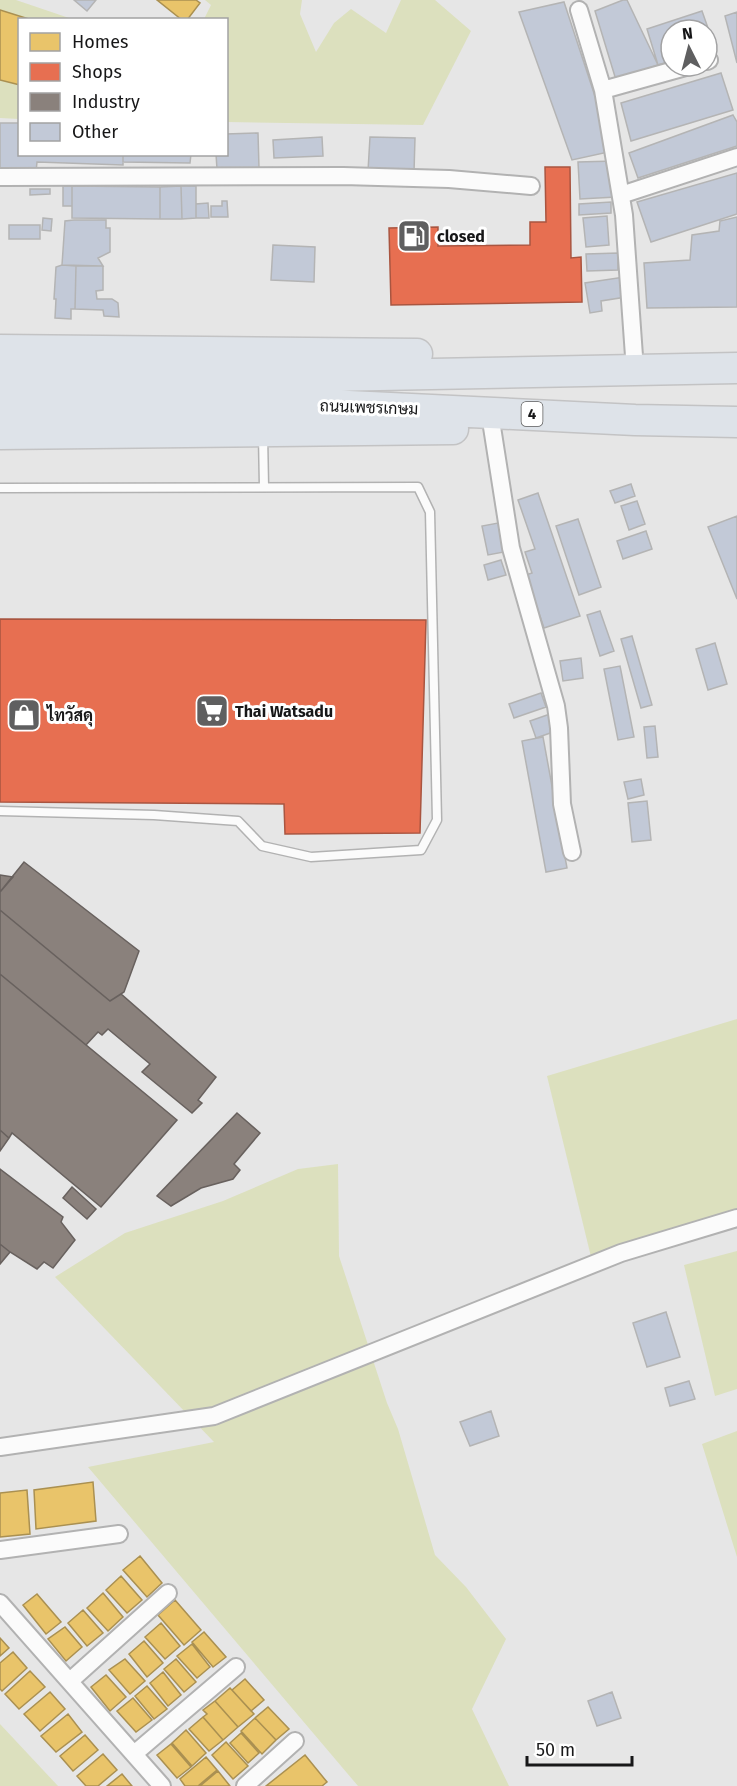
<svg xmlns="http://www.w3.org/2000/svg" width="737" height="1786" font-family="'Fira Sans',Sarabun,sans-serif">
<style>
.green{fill:#dce0be}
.homes{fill:#e9c46a;stroke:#aa9051;stroke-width:1.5}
.shops{fill:#e76f51;stroke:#a95540;stroke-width:1.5}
.industry{fill:#8a817c;stroke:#68615e;stroke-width:1.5}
.building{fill:#c2c9d7;stroke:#b4b4b4;stroke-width:1.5}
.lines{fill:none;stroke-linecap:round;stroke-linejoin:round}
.lane-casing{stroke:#b2b2b2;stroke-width:11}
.street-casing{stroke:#b2b2b2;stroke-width:20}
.highway-casing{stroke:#c3c3c4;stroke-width:33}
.lane{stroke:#fbfbfb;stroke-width:8}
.street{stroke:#fbfbfb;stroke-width:16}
.highway{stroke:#dee3e9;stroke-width:30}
.labels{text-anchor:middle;stroke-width:6;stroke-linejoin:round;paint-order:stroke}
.shield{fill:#fff;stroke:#5d5d5d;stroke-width:1.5}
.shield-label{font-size:15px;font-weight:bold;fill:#171718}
.poi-label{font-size:16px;font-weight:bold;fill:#171718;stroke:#fff;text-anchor:start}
.street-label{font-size:16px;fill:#171718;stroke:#fff}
</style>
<rect width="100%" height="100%" fill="#e6e6e6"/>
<path class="green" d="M0,0H16L72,19L20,20L19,119L0,118Z
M205,0H302L300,14L316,52L334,23L351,9L386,33L401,0H435L471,31L423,125L227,122L226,20L204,19L211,5Z
M737,1019V1219L593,1265L547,1076Z
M338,1164L339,1256L387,1403L398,1429L435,1555L466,1587L506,1639L472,1709L509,1786H358L88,1467L214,1442L55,1277L125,1233L223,1201L298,1169Z
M737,1251V1389L715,1396L684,1265Z
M737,1431V1557L702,1444Z
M0,1724L58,1786H0Z"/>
<path class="homes" d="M157,0H196L200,3L187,20H182Z
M0,10L32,20H20V85L0,80Z
M93,1482L96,1521L36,1529L34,1490Z
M27,1490L30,1534L0,1537V1493Z
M140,1556L162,1583L147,1597L123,1570Z
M121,1576L142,1600L127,1613L106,1590Z
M103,1593L123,1617L108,1631L87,1608Z
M37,1594L61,1622L46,1634L23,1605Z
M175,1600L201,1630L184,1645L158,1615Z
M83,1610L103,1633L87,1646L68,1623Z
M161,1623L180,1646L165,1659L145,1637Z
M65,1627L82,1647L66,1661L48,1639Z
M204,1632L226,1657L213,1667L192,1642Z
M0,1638L9,1648L0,1656Z
M144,1641L163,1663L147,1677L129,1654Z
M192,1644L210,1667L197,1678L177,1656Z
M13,1652L27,1668L2,1691L0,1689V1663Z
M125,1659L145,1681L130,1694L109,1670Z
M176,1659L196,1682L184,1692L164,1669Z
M30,1671L45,1687L19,1709L5,1694Z
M163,1672L181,1695L168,1706L150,1683Z
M106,1675L126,1697L110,1711L91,1687Z
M245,1679L264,1700L251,1711L232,1690Z
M147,1686L167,1709L154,1719L135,1696Z
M230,1688L254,1714L238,1727L215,1701Z
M50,1692L65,1709L40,1731L24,1714Z
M133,1698L152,1720L136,1732L117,1711Z
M215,1701L238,1727L223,1740L203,1717L207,1714L203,1710Z
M268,1707L289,1729L276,1740L255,1718Z
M68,1714L82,1732L56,1752L41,1736Z
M203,1717L223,1740L209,1751L189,1729Z
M255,1718L276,1740L262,1754L241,1731Z
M186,1730L206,1753L192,1766L172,1743Z
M241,1733L259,1753L248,1763L230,1743Z
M85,1735L98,1750L73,1771L60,1756Z
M226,1742L248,1766L233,1779L212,1755Z
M171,1744L191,1767L177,1778L157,1755Z
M103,1754L117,1770L98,1786H86L77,1776Z
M305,1755L327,1782L322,1786H266Z
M206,1757L217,1770L198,1786H185L180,1779Z
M218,1771L230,1786H200Z
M122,1774L132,1786H107Z"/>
<path class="shops" d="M545,167H570L571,258L581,257L582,302L391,305L389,228L438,227V246L530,245V222H546Z
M0,619L426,620L420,833L285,834L284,804L0,802Z"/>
<path class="industry" d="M24,862L139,951L124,992L110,1001L0,910V892Z
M0,875L13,877L0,892Z
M0,910L110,1001L121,994L216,1077L198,1100L202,1103L192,1113L142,1072L150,1064L108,1029L102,1035L98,1032L86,1045L0,974Z
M0,974L177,1120L101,1207L12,1133L9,1138L0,1130Z
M237,1113L260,1133L234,1164L240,1170L233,1179L201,1188L171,1206L157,1196Z
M0,1130L9,1138L0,1151Z
M0,1169L63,1217L61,1222L75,1240L53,1268L44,1262L37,1269L10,1252L0,1244Z
M72,1187L96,1209L87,1219L63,1198Z
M0,1244L10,1252L0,1264Z"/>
<path class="building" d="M74,0H96L87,11Z
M623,0H627L658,65L616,80L595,11Z
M564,2L613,151L572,160L519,12Z
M702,11L715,48L707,50V30H671V61L658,65L647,29Z
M737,12V63L725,16Z
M721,73L733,110L631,141L621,103Z
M733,115L737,122V146L638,178L629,153Z
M0,123H20V154H123V165L37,162L36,172L0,171Z
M258,133L259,168L217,169L216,154H226V134Z
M322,137L323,156L274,158L273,140Z
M370,137L415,138L414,172L368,171Z
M123,154H191L190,163L123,162Z
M614,161L616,197L580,199L578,162Z
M737,173V214L651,242L637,202Z
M63,186H72V206H63Z
M72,186L160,187V219L72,218Z
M181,186L182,219H160V187Z
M181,186H196V218L182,219Z
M30,189H50V194L30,195Z
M222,201H227L228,217H211V206H222Z
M611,202V213L579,215V204Z
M208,203L209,218H196V204Z
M607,216L609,245L586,247L583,218Z
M737,217V307L647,308L644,263L690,260L692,235L719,231L720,221Z
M43,218L52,219L51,231L42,230Z
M74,220H106V228H110V252L98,258L103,266L62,265L65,221Z
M9,225H40V239H9Z
M273,245L315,247L314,282L271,280Z
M618,253V270L587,271L586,254Z
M62,265L76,266L75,309H71V319L55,318L56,299H54L56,267Z
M76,266H103V290L96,291L97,299H112L118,303L119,317L104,316L103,310L75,309Z
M624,277L626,297L601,301L602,311L590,313L585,283Z
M631,484L635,496L615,503L610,491Z
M538,493L580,616L544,628L526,575L532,573L525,552L535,549L518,500Z
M637,501L645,524L629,530L621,506Z
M737,516V599L708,527Z
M578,519L601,587L579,595L556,526Z
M498,523L504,552L488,555L482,526Z
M646,531L652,549L623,559L617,541Z
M501,560L506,575L488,580L484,565Z
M600,611L614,651L600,656L587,615Z
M632,636L652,705L641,708L621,639Z
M715,643L727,684L708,690L696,649Z
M581,658L583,678L563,681L560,661Z
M620,666L634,737L618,740L604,669Z
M541,693L546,707L514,718L509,704Z
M550,714L556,731L536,738L530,721Z
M655,726L658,757L647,758L644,727Z
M543,737L567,868L546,872L522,741Z
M641,779L644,795L628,799L624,782Z
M647,801L651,840L632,842L628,803Z
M666,1312L680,1357L647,1367L633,1323Z
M689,1381L695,1399L670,1406L665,1388Z
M491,1411L499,1436L470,1446L460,1422Z
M612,1692L621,1718L597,1726L588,1701Z"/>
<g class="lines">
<defs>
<path id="lane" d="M263,435L264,487
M0,488L418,487L430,512L437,820L421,850L311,857L262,846L238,821L154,815L0,811"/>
<path id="street" d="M579,10L603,90L624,215L634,356
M707,61L709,60
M603,90L689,66
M0,177L343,176L449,179L531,186
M621,195L737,157
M492,427L511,548L556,706L559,728L562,804L572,852
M0,1447L214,1416L621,1253L737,1218
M0,1550L119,1534
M0,1603L162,1786
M70,1681L168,1593
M134,1754L236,1667
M245,1786L295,1741"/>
<path id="highway" d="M0,350L417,354
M0,374L327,376L737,368
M0,404L328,405L635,420L737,422
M0,434L453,429"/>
</defs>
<use href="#lane" class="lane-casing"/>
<use href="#street" class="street-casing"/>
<use href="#highway" class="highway-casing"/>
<use href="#lane" class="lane"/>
<use href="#street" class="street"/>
<use href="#highway" class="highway"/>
</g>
<defs>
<symbol id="fuel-square" viewBox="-11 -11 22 22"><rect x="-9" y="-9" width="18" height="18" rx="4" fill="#5f5f60" stroke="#fff"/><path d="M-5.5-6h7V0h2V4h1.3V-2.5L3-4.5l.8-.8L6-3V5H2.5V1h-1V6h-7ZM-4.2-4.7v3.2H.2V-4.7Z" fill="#fff"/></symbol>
<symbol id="supermarket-square" viewBox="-11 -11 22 22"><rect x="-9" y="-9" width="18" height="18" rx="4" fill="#5f5f60" stroke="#fff"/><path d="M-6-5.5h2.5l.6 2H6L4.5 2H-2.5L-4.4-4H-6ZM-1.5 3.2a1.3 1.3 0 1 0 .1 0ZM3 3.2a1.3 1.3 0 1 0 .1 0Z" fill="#fff"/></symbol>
<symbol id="shop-square" viewBox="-11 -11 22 22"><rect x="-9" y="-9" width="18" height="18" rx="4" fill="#5f5f60" stroke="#fff"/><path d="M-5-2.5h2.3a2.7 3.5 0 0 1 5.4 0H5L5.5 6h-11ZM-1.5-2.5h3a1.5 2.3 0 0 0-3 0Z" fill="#fff"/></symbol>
</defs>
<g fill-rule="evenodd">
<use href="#fuel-square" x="395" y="217" width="38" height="38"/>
<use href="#supermarket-square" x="193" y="692" width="38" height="38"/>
<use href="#shop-square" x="5" y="696" width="38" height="38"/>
</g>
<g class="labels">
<rect class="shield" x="521.5" y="402" width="21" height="24" rx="4.5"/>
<g class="shield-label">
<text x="532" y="419">4</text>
</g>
<g class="poi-label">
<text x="437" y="242">closed</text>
<text x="235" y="717">Thai Watsadu</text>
<text x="47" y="721">ไทวัสดุ</text>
</g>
<g class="street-label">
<text transform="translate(369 407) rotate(2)" y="6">ถนนเพชรเกษม</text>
</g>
</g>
<rect x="18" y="18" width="210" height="138" fill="#ffffff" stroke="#a2a2a3" stroke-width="1.5"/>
<rect x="30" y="33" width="30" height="18" fill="#e9c46a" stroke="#a2a2a3" stroke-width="1.5"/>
<text x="72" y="48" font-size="18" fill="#171718">Homes</text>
<rect x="30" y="63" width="30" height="18" fill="#e76f51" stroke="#a2a2a3" stroke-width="1.5"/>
<text x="72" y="78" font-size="18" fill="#171718">Shops</text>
<rect x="30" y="93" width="30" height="18" fill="#8a817c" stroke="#a2a2a3" stroke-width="1.5"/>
<text x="72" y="108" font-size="18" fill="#171718">Industry</text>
<rect x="30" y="123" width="30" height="18" fill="#c2c9d7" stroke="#a2a2a3" stroke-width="1.5"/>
<text x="72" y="138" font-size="18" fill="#171718">Other</text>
<g transform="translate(689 48) rotate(354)"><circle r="28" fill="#ffffff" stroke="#a2a2a3" stroke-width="1.5"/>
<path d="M0-4.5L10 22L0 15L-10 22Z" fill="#5f5f60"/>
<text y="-9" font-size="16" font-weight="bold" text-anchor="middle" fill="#171718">N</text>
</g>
<path d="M527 1756v9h105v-9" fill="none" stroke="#171718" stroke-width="3"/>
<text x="536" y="1756" font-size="18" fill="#171718" stroke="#ffffff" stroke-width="4.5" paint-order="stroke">50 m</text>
</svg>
